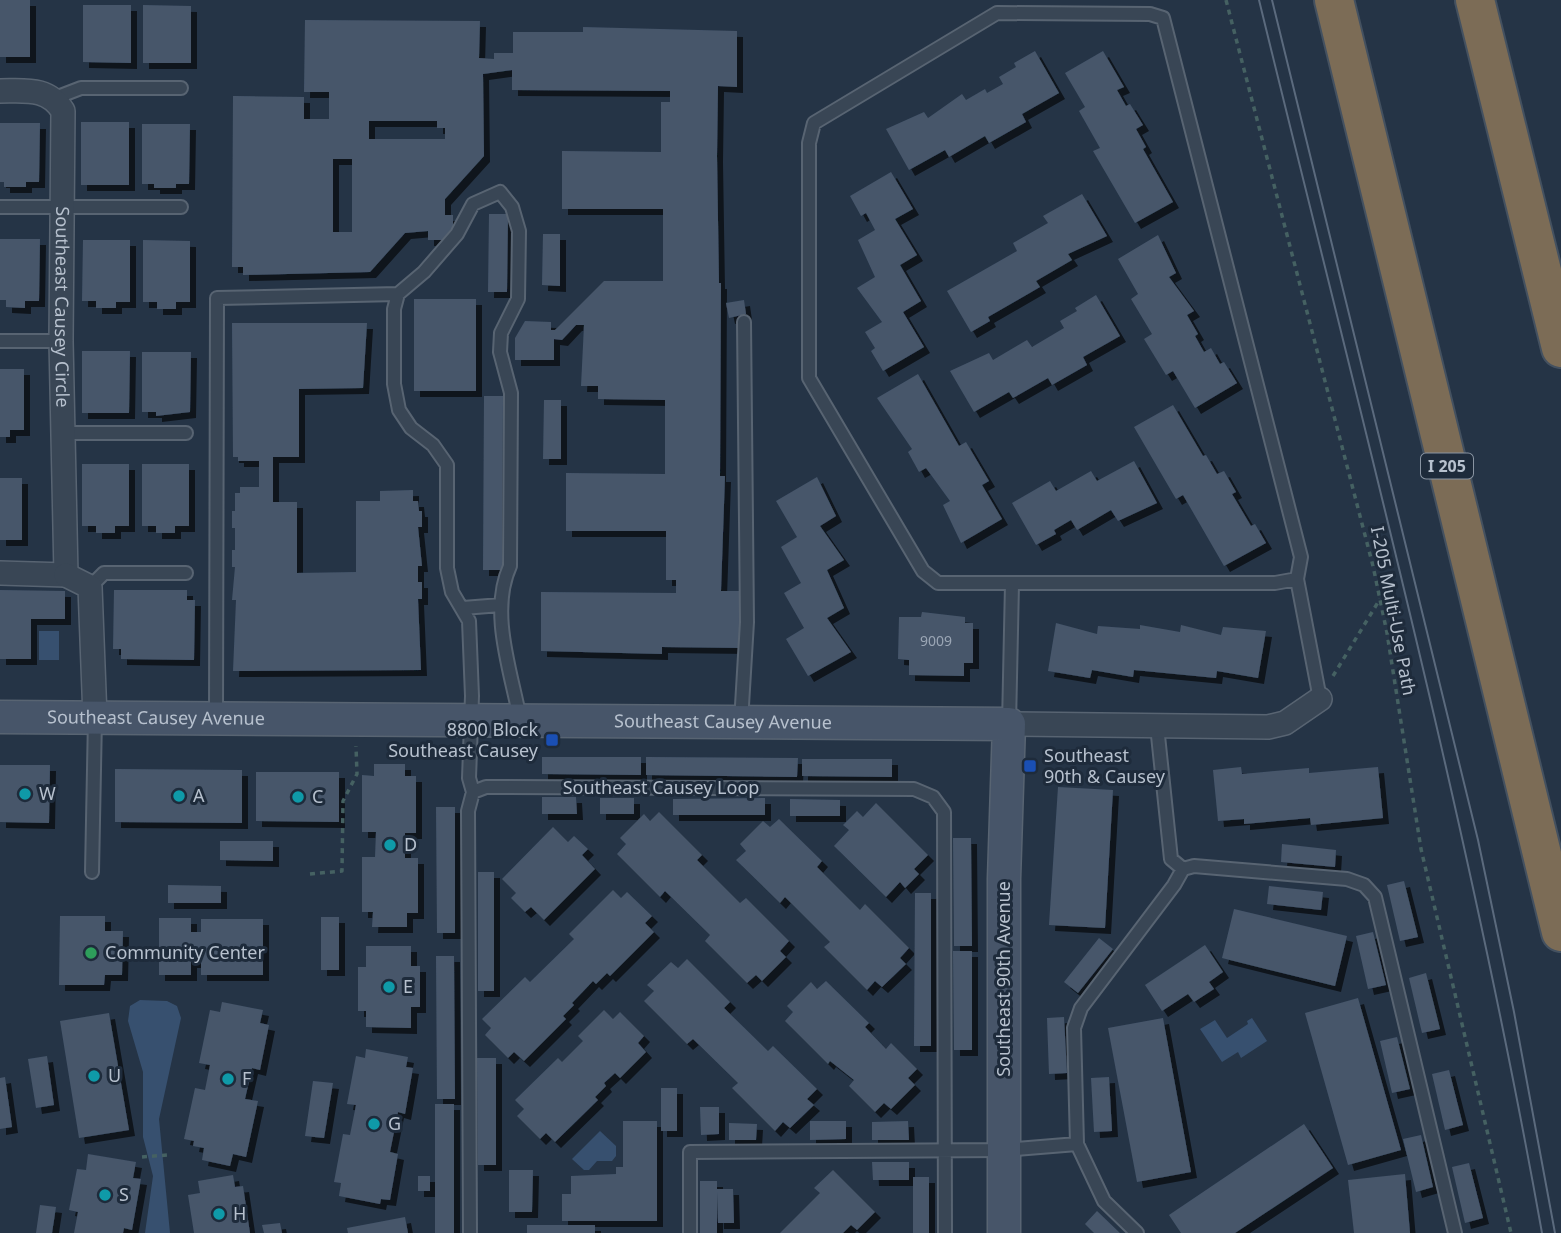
<svg xmlns="http://www.w3.org/2000/svg" width="1561" height="1233" font-family="'Noto Sans',sans-serif">
<style>
.water{fill:#37506f}
.building{fill:#46566b;fill-rule:evenodd;filter:url(#shadow)}
.lines{fill:none;stroke-linecap:round;stroke-linejoin:round}
.lane-casing{stroke:#586472;stroke-width:16}
.street-casing{stroke:#586472;stroke-width:26}
.secondary-casing{stroke:#586472;stroke-width:35}
.highway-casing{stroke:#445160;stroke-width:42}
.path{stroke:#456162;stroke-width:3.5;stroke-dasharray:5 5;stroke-linecap:butt}
.lane{stroke:#394655;stroke-width:12}
.street{stroke:#394655;stroke-width:23}
.secondary{stroke:#475569;stroke-width:32}
.highway{stroke:#7c6c56;stroke-width:38}
.tram{stroke:#5b6a7d;stroke-width:2}
.transit-dot{fill:#1a4fb4;stroke:#1e2b3b;stroke-width:2.5}
.culture-dot{fill:#0f9aa8;stroke:#1e2b3b;stroke-width:2.5}
.leisure-dot{fill:#2e9e5b;stroke:#1e2b3b;stroke-width:2.5}
.labels{text-anchor:middle;stroke-width:6;stroke-linejoin:round;paint-order:stroke}
.number-label{font-size:14px;fill:#9ba6b5}
.shield{fill:#1e2b3b;stroke:#8994a2;stroke-width:2}
.shield-label{font-size:16px;font-weight:bold;fill:#b7c1ce}
.street-label{font-size:18px;fill:#b7c1ce;stroke:#1e2b3b}
.poi-label{font-size:18px;fill:#b7c1ce;stroke:#1e2b3b;text-anchor:start}
</style>
<defs>
<filter id="shadow"><feDropShadow dx="6" dy="6" stdDeviation="0" flood-color="#0009"/></filter>
</defs>
<rect width="100%" height="100%" fill="#253446"/>
<path class="water" d="M39,631H59V660H39Z
M140,1000L167,1001L177,1006L181,1018L159,1119L170,1233H145L153,1176L143,1137V1072L128,1021L130,1006Z
M1252,1018L1267,1041L1241,1058L1238,1052L1222,1062L1200,1029L1215,1020L1227,1038L1248,1024L1247,1021Z
M600,1131L616,1146V1156L612,1161H597L589,1170H584L572,1159Z"/>
<path class="building" d="M0,0H30V57H0Z
M83,5H131V63L83,62Z
M143,5L191,6V63H143Z
M305,20L480,21L479,58L494,59V53H513V32H583V27L737,31V87L718,86L717,156L719,283H721L720,476H725L721,591H742V648L662,647V654L541,651V592L676,593V580H666V531H566V473L665,474V400L598,399V386H581L584,325H576L562,340L554,339V360H515V338L525,321L551,322V330H555L604,281H663V209H562V151L661,152V102H670V91L512,90V70L483,74L484,156L445,199V215H453V227L442,240H428V231L405,233L370,272L243,275V267H232L233,96L304,97V119H329V92H304ZM369,121H437V128H445V139H369ZM333,159H352V232H333Z
M1035,51L1059,93L1022,114L1026,122L989,143L985,136L949,157L945,150L909,170L886,129L924,112L928,118L962,94L966,100L985,89L987,93L1003,84L999,77L1016,67L1014,63Z
M1103,51L1124,87L1117,90L1126,106L1130,104L1143,125L1136,129L1146,147L1143,149L1173,202L1135,223L1093,151L1100,148L1079,111L1085,107L1065,73Z
M81,122H129V185H81Z
M0,123H40L39,182H26V187H4V182H0Z
M142,124H190L189,184H176V188H154V184H142Z
M891,172L913,209L895,219L917,255L900,265L921,301L903,312L924,347L883,371L871,351L875,348L865,332L882,322L857,288L875,277L858,240L875,230L866,213L861,216L850,196Z
M1082,194L1107,236L1068,254L1072,260L1036,281L1040,287L988,317L990,321L971,332L947,291L1017,251L1013,243L1048,223L1043,216Z
M489,214H508L507,292H488Z
M543,234H560V286L542,285Z
M1158,235L1176,273L1169,277L1194,311L1187,315L1198,334L1195,336L1204,352L1211,348L1220,364L1224,362L1237,383L1195,408L1173,371L1166,375L1144,339L1152,334L1131,299L1138,294L1118,259Z
M0,239H40L39,301H25V308L6,307V300H0Z
M83,240H130V302H116V308H96V301H82Z
M143,240L190,241V302H176V309H157V302H143Z
M1096,295L1120,336L1083,357L1087,365L1052,385L1048,378L1013,398L1009,392L974,412L950,371L989,353L993,360L1027,340L1032,347L1064,328L1060,321L1077,311L1075,308Z
M414,299H476V391H414Z
M744,300L746,314L729,318L726,303Z
M232,323H367L363,388L299,389V457H273V502H297V573L356,572V501H380V491L413,490V501H418L419,511H422V527H418L422,566H418V582H422V599H418L421,670L233,671L236,600H232L235,567H232V550H235V528H232V511H235V493H240V487H259V461H238V457H233Z
M82,351H130L129,413H82Z
M142,352H191L190,412L156,416V412H142Z
M0,369H24V430H10V437H0Z
M918,374L959,446L966,442L989,481L982,485L1002,519L961,543L943,505L950,501L926,468L919,472L908,452L912,449L877,398Z
M484,396H503L502,570H483Z
M544,400H561V459H543Z
M1173,405L1203,456L1206,455L1217,474L1224,471L1236,492L1232,494L1251,526L1255,524L1266,543L1224,566L1183,495L1176,499L1134,427Z
M1134,461L1157,503L1118,521L1111,510L1077,530L1071,520L1054,530L1056,534L1036,545L1012,503L1050,481L1056,491L1091,471L1097,481Z
M82,464H129V526H115V533H96V526H82Z
M142,464H189V526H175V533H156V526H142Z
M817,477L836,516L820,526L844,560L827,570L844,608L827,618L851,652L808,676L786,639L804,628L784,593L801,583L781,547L797,537L776,501Z
M0,478H22V540H0Z
M0,590L65,591V619H31V659H0Z
M114,590H187V600H195L194,660L121,659V649H113Z
M922,612L965,617V623H973V663H964V676L909,675V660L898,659L899,617H921Z
M1056,623L1097,634L1098,626L1140,629V625L1180,632L1181,625L1221,635L1223,627L1266,631L1258,678L1217,671L1216,678L1134,670L1133,677L1092,670L1090,678L1048,671Z
M542,757H641V775L542,774Z
M646,757L798,758L797,777L646,775Z
M802,759H892V777L802,776Z
M374,764H405V776H416V833H405V858H418V913H407V927H372L373,912H362V857H375L376,832H362V775L374,776Z
M0,765H50L49,823L0,822Z
M1241,767L1242,774L1309,768V773L1378,767L1383,818L1311,825L1310,818L1244,824V819L1218,821L1213,770Z
M115,769L242,770V823L115,822Z
M256,772H339V822L256,821Z
M1058,787L1113,790L1105,928L1049,925Z
M542,797H576L577,814H542Z
M600,798H634V814H600Z
M765,798V815H673V799Z
M790,799L840,800V816H790Z
M876,803L928,855L914,869L919,874L905,888L900,882L886,897L834,846L849,830L843,825L857,811L863,817Z
M436,807H455V933H437Z
M659,812L702,855L697,860L740,903L746,898L789,941L780,951L786,957L762,981L756,975L747,983L705,941L710,935L665,891L660,897L617,854L626,844L620,838L644,814L650,821Z
M779,819L822,861L817,867L860,910L865,904L909,948L900,958L906,964L882,987L875,981L867,990L824,947L830,942L785,897L780,903L736,860L746,851L740,844L763,821L770,827Z
M553,827L568,842L574,836L588,849L582,855L595,869L544,920L531,907L525,912L511,898L516,893L502,879Z
M953,838H971L972,946H954Z
M220,841H273V861L220,860Z
M1282,844L1336,850L1335,867L1281,862Z
M478,872H494V991H478Z
M1404,881L1418,937L1400,941L1387,885Z
M168,885L221,886V903H168Z
M1269,886L1323,892L1321,910L1267,904Z
M613,890L621,898L627,892L652,916L645,923L654,932L610,976L607,973L596,984L593,981L572,1003L574,1005L563,1016L566,1019L524,1061L514,1052L508,1058L485,1035L491,1028L482,1019L525,977L530,982L574,939L569,934Z
M915,893H931V1046H914Z
M1234,909L1347,936L1335,986L1222,958Z
M60,916H105V931H123L122,975H105L104,985H59Z
M321,917H339V970H321Z
M159,918H191V932H201V919H263V975H201V962H191V975H159Z
M1373,932L1386,985L1368,989L1356,936Z
M1099,938L1113,949L1078,993L1064,982Z
M1205,945L1223,972L1209,982L1214,989L1194,1002L1188,994L1162,1011L1145,985Z
M366,946H411V966H420V1007H411V1028L366,1027V1011H358V967H366Z
M953,951H972V1050H954Z
M436,956H454L455,1099H437Z
M687,959L730,1002L724,1008L768,1051L773,1046L817,1089L807,1099L814,1105L790,1128L783,1122L775,1131L732,1088L738,1083L693,1039L687,1044L644,1001L654,991L647,985L671,962L678,968Z
M1426,973L1440,1029L1422,1033L1409,978Z
M826,981L869,1023L865,1027L886,1049L891,1043L917,1069L908,1078L915,1085L891,1109L884,1103L875,1112L849,1086L854,1080L830,1061L828,1064L785,1021L793,1012L787,1006L811,982L817,989Z
M1358,998L1401,1150L1348,1165L1305,1013Z
M222,1002L263,1010L260,1023L269,1025L260,1070L252,1068L245,1099L258,1101L246,1157L233,1154L230,1166L202,1160L204,1148L193,1146L194,1141L184,1139L195,1088L205,1090L210,1065L199,1063L210,1010L220,1012Z
M604,1010L613,1019L620,1012L644,1036L638,1043L646,1052L620,1078L615,1073L604,1083L606,1086L595,1097L598,1100L555,1142L546,1133L540,1139L517,1116L524,1109L515,1100L558,1058L562,1062L583,1041L578,1036Z
M109,1013L129,1130L79,1138L60,1021Z
M1064,1017L1067,1073L1049,1074L1047,1018Z
M1163,1018L1191,1172L1137,1182L1108,1028Z
M1397,1037L1410,1089L1392,1093L1380,1041Z
M366,1049L408,1057L406,1067L413,1068L405,1114L398,1112L390,1152L398,1154L390,1200L381,1199L380,1204L339,1196L341,1183L334,1182L343,1134L350,1135L356,1105L347,1104L356,1056L365,1058Z
M47,1056L54,1105L36,1108L28,1059Z
M477,1058H496V1165H478Z
M1449,1070L1463,1125L1445,1130L1432,1074Z
M5,1077L12,1127L0,1129V1078Z
M1109,1077L1112,1131L1094,1132L1091,1078Z
M313,1081L333,1083L324,1138L305,1136Z
M661,1088H677V1131H661Z
M435,1104H454V1233H435Z
M700,1107H719V1134L701,1135Z
M623,1121H657V1221H562V1194H571V1176L616,1174V1167H623Z
M810,1121H846V1139L810,1140Z
M908,1121L909,1140H872V1122Z
M729,1123L757,1124L756,1140H729Z
M1304,1124L1333,1168L1235,1233H1181L1169,1215Z
M1421,1135L1433,1187L1416,1192L1403,1139Z
M88,1154L136,1162L133,1178L141,1179L132,1230L124,1228L123,1233H74L78,1212L69,1210L77,1169L86,1170Z
M872,1162H909V1180H873Z
M1469,1163L1483,1218L1465,1223L1452,1167Z
M509,1170H533L532,1212H509Z
M833,1170L875,1212L857,1230L851,1225L843,1233H780L820,1193L814,1188Z
M1405,1174L1410,1233H1354L1348,1180Z
M233,1175L235,1187L243,1186L250,1233H194L188,1195L200,1193L198,1181Z
M418,1176H430V1191H418Z
M913,1177H929V1233H913Z
M700,1181H717V1189H733L734,1223H718L717,1192V1233H700Z
M40,1205L56,1207L52,1233H36Z
M1097,1211L1120,1233H1094L1085,1224Z
M405,1217L408,1233H348L347,1228Z
M280,1223L282,1233H264L262,1225Z
M527,1225H595V1233H527Z"/>
<g class="lines">
<defs>
<path id="lane" d="M997,13L1150,14L1163,18L1301,557L1297,579L1275,583H938L923,571L809,378V143L814,123Z
M55,98L81,88H181
M0,207H181
M0,341H61
M62,433H186
M1297,579L1320,699
M90,587L104,573H186
M463,608L501,605
M216,718L217,298L398,294
M741,722L747,622L744,322
M1009,724L1012,584
M1157,726L1171,859L1183,869
M473,792L469,778L472,696L469,621L452,592L447,568V465L433,445L411,428L399,410L394,384V309L398,294L424,272L457,234L473,204L500,192L512,207L519,231L518,299L501,333L500,352L511,393L510,566C489,612 511,671 520,719
M92,872L95,718
M1077,1144L1074,1028L1081,1008L1174,885L1183,869L1194,866L1347,879L1364,885L1375,897L1455,1233
M470,1233L468,811L473,792L486,787L914,789L933,797L944,812L945,1233
M690,1233V1152L1003,1150L1077,1144L1104,1201L1137,1233"/>
<g id="street">
<path id="s1" d="M0,91C26,91 48,87 63,111L61,341L66,575L0,573"/>
<path d="M66,575L90,587L95,718"/>
<path d="M1009,724L1268,727L1285,723L1320,699"/>
</g>
<g id="secondary">
<path id="s2" d="M0,717L1009,724L1004,879V1233"/>
</g>
<path id="highway" d="M1334,0L1561,932
M1475,0L1561,348"/>
</defs>
<use href="#lane" class="lane-casing"/>
<use href="#street" class="street-casing"/>
<use href="#secondary" class="secondary-casing"/>
<use href="#highway" class="highway-casing"/>
<path class="path" d="M1226,0L1373,566L1387,633L1421,849L1511,1233
M1333,676L1380,599
M310,874L342,871L343,801L357,774L356,746
M142,1157L168,1155"/>
<use href="#lane" class="lane"/>
<use href="#street" class="street"/>
<use href="#secondary" class="secondary"/>
<use href="#highway" class="highway"/>
<path class="tram" d="M1259,0C1359,410 1468,818 1542,1233
M1272,0L1478,840L1514,1012L1555,1233"/>
</g>
<g class="transit-dot">
<rect x="545" y="733" width="14" height="14" rx="3.5"/>
<rect x="1023" y="759" width="14" height="14" rx="3.5"/>
</g>
<g class="culture-dot">
<circle cx="25" cy="794" r="7"/>
<circle cx="179" cy="796" r="7"/>
<circle cx="298" cy="797" r="7"/>
<circle cx="390" cy="845" r="7"/>
<circle cx="389" cy="987" r="7"/>
<circle cx="94" cy="1076" r="7"/>
<circle cx="228" cy="1079" r="7"/>
<circle cx="374" cy="1124" r="7"/>
<circle cx="105" cy="1195" r="7"/>
<circle cx="219" cy="1214" r="7"/>
</g>
<circle class="leisure-dot" cx="91" cy="953" r="7"/>
<g class="labels">
<g class="number-label">
<text x="936" y="646">9009</text>
</g>
<rect class="shield" x="1421" y="453.5" width="52" height="25" rx="5"/>
<g class="shield-label">
<text x="1447" y="472">I 205</text>
</g>
<g class="street-label">
<text dy="6" stroke="none"><textPath href="#s1" startOffset="266">Southeast Causey Circle</textPath></text>
<text transform="translate(1393 611) rotate(79)" y="6">I-205 Multi-Use Path</text>
<text dy="6" stroke="none"><textPath href="#s2" startOffset="156">Southeast Causey Avenue</textPath></text>
<text dy="6" stroke="none"><textPath href="#s2" startOffset="723">Southeast Causey Avenue</textPath></text>
<text x="661" y="794">Southeast Causey Loop</text>
<text transform="translate(1004 979) rotate(-90)" y="6">Southeast 90th Avenue</text>
</g>
<g class="poi-label">
<text x="538" y="736" text-anchor="end">8800 Block<tspan x="538" dy="21">Southeast Causey</tspan></text>
<text x="1044" y="762">Southeast<tspan x="1044" dy="21">90th &amp; Causey</tspan></text>
<text x="39" y="800">W</text>
<text x="193" y="802">A</text>
<text x="312" y="803">C</text>
<text x="404" y="851">D</text>
<text x="105" y="959">Community Center</text>
<text x="403" y="993">E</text>
<text x="108" y="1082">U</text>
<text x="242" y="1085">F</text>
<text x="388" y="1130">G</text>
<text x="119" y="1201">S</text>
<text x="233" y="1220">H</text>
</g>
</g>
</svg>
